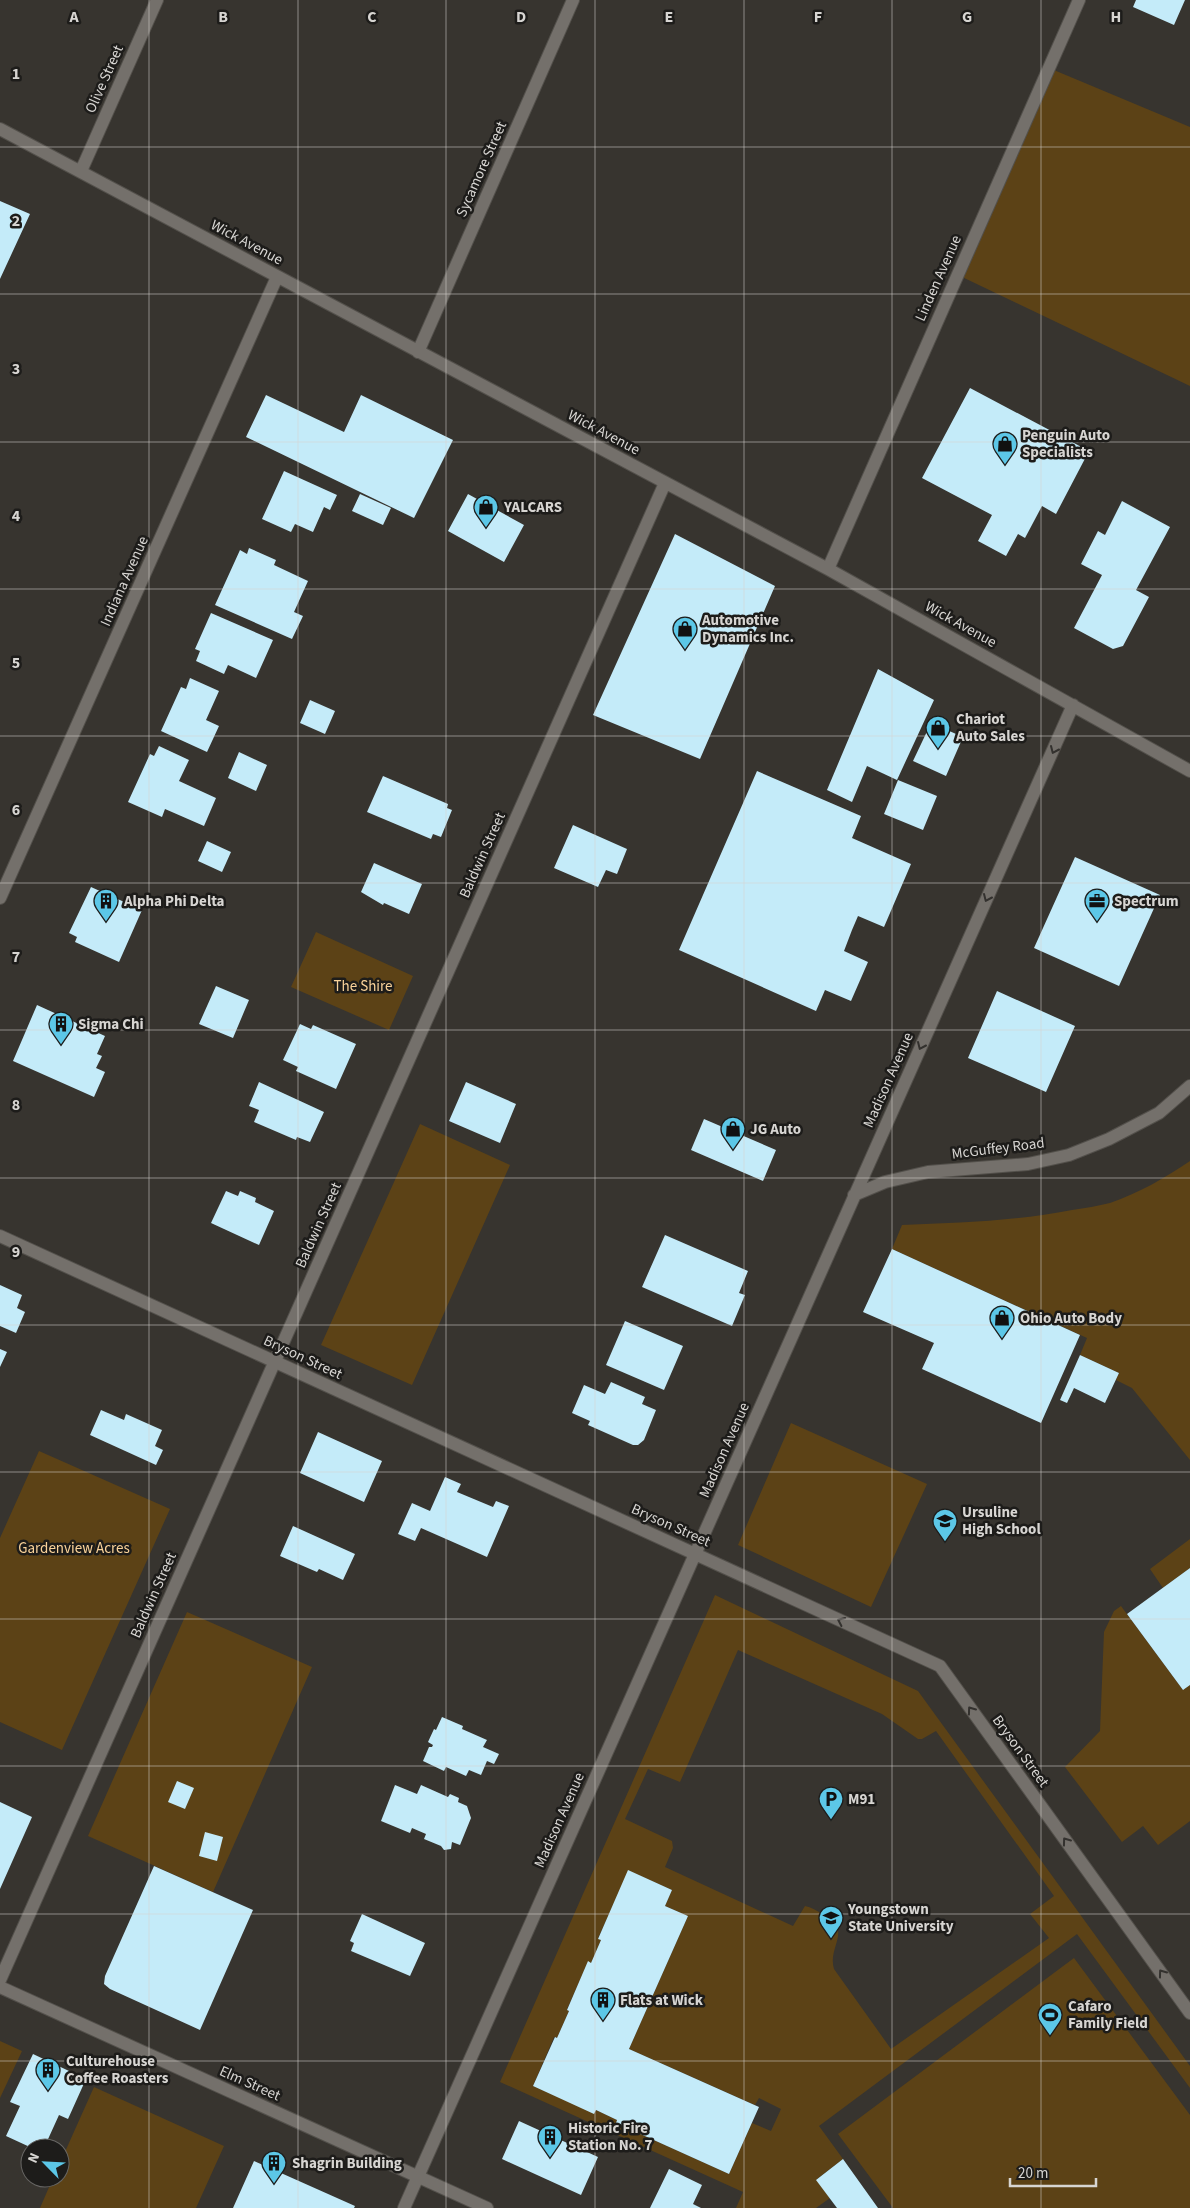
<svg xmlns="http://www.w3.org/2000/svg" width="1190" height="2208" font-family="'Source Sans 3',sans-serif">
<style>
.green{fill:#5c4216;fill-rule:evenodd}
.building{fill:#c4ebf9}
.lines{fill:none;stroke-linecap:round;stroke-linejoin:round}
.minor-casing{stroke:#53504b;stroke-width:14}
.minor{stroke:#74706b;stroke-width:12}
.oneway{stroke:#33312e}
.grid{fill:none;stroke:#d7d5d2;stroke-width:1;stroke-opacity:0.55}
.labels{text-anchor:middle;stroke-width:5;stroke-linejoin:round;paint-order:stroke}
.street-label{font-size:15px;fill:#d7d5d2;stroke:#1d1c1a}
.poi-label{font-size:15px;font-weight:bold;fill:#d7d5d2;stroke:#1d1c1a;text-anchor:start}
.park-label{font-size:15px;fill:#fad39a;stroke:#1d1c1a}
.grid-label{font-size:16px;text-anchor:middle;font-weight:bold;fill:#d7d5d2;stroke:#1d1c1a;stroke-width:5;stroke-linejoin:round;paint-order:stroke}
</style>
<rect width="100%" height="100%" fill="#37342f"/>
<path class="green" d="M1049,68L1190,127V386L958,275Z
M316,932L413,976L389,1030L291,987Z
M420,1124L510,1165L412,1385L321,1345Z
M1190,1161V1460L1132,1388L1116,1380L1119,1373L1080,1355L1087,1338L892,1249L902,1225C959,1223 1016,1221 1072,1210C1085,1208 1098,1206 1110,1203C1139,1193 1165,1178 1190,1161Z
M791,1423L927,1484L871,1607L738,1545Z
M39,1451L170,1509L62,1750L0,1722V1538Z
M1190,1539V1568L1163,1588L1150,1569Z
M715,1595L918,1691L1190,2066V2088L1077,1934L819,2126L843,2159L817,2179L830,2198L816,2208H736L743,2192L500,2082ZM738,1650L882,1714L918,1739H922L936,1731L1054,1896L1030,1914L1049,1938L891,2049L834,1969C827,1947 854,1929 823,1914C817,1911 811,1907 805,1906L793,1926L665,1867L673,1848L672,1841L625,1819L648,1769L680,1782ZM629,1871L672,1890L665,1906L688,1916L629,2049L755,2105L759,2098L781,2109L771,2131L752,2123L729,2174L616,2123L617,2120L596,2110L594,2113L533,2086L554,2037L557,2038L569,2011L567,2009L588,1962L591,1963L601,1940L598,1938Z
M1121,1606L1183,1690L1190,1685V1821L1158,1845L1143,1826L1122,1842L1065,1767L1100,1731L1104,1632L1114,1611Z
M187,1612L312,1667L213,1892L88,1836Z
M1074,1958L1190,2115V2208H893L838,2134Z
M0,2041L22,2051L0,2098Z
M94,2087L224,2146L196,2208H40L53,2178H60V2163Z"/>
<path class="building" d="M1136,0H1185L1174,25L1133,7Z
M0,201L30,214L0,279Z
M970,388L1089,451L1056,514L1042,506L1025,538L1018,534L1006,556L978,541L992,515L922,478Z
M266,395L344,432L361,395L453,440L414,518L246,437Z
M284,471L337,495L330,510L324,507L313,532L295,524L291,532L262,519Z
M360,494L391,508L383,525L352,511Z
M468,494L524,525L504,562L448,531Z
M1122,501L1170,527L1136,590L1149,597L1123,646L1113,649L1074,628L1102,575L1081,564L1098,531L1105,535Z
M675,534L775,586L700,759L593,715Z
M249,548L276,560L274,565L308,581L294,612L303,616L292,639L215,605L240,550L247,554Z
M211,613L273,640L256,678L228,665L224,674L196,661L200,651L195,649Z
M878,669L934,700L897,780L867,766L852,802L827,790Z
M190,678L219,691L206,720L219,726L207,752L161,731L181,687L186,689Z
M310,700L335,711L325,734L300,723Z
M931,723L963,737L946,776L913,761Z
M159,746L189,760L179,781L216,798L204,826L165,809L162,817L128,802L150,754L154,756Z
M239,752L267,765L256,791L228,778Z
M757,771L861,816L852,838L911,864L884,927L858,916L852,930L844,951L868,962L851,1001L825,990L816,1011L679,950Z
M383,776L448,804L447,808L452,810L441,837L433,834L431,839L367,812Z
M898,780L937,796L923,830L884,814Z
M573,825L627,849L617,874L606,870L598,887L554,868Z
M207,841L231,852L222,872L198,861Z
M1075,857L1160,895L1119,986L1034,948Z
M374,863L422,884L409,914L384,903L383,905L361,892Z
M91,887L142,910L119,962L75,942L77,937L69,933Z
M216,986L249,1000L233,1038L199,1024Z
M997,991L1075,1026L1046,1092L968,1058Z
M37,1005L105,1036L97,1054L102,1056L96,1068L105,1072L94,1097L13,1061Z
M300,1024L311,1029L313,1025L356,1044L336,1089L296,1071L298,1067L283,1060Z
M259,1082L324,1112L310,1142L297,1137L296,1140L254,1122L259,1110L249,1106Z
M466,1082L516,1104L500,1143L449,1121Z
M704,1119L776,1150L763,1181L691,1150Z
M226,1191L238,1196L240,1191L256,1198L255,1202L274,1211L259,1245L211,1223Z
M665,1235L748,1271L739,1293L745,1295L732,1326L642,1287Z
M892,1249L1080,1335L1041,1423L922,1369L934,1343L863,1312Z
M0,1285L22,1295L17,1308L25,1312L16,1333L0,1326Z
M625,1321L683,1346L664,1390L606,1365Z
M0,1349L7,1352L0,1367Z
M1080,1355L1119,1373L1105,1403L1074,1388L1067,1403L1060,1400Z
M611,1382L645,1397L642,1404L656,1410L644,1440L638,1445H633L588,1425L590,1421L572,1413L584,1385L605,1394Z
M101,1410L124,1420L126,1414L162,1430L155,1446L163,1450L156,1465L90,1435Z
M318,1432L382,1461L364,1502L300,1473Z
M445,1477L461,1484L457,1492L493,1507L496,1501L509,1506L487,1557L421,1528L415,1541L398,1534L412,1503L430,1511Z
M293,1526L355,1554L343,1580L319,1569L317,1572L280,1556Z
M1190,1568V1685L1183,1690L1127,1614Z
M442,1717L463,1726L462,1729L487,1740L483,1747L499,1754L494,1764L487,1761L481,1775L469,1770L466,1776L446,1767L444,1771L423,1761L429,1747H432L433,1745L428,1742L434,1729L436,1730Z
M177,1781L194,1788L185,1809L168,1802Z
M395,1785L417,1794L421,1785L448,1797L450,1794L459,1798L458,1802L467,1806L471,1818L460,1845L452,1842L451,1849L444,1850L441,1846L424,1839L426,1834L412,1828L410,1833L381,1821Z
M0,1802L32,1817L0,1889Z
M205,1832L223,1837L217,1861L199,1856Z
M154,1866L253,1910L200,2030L110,1989L104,1984L105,1976Z
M628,1870L672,1890L665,1906L688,1916L629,2049L759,2107L729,2174L616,2123L617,2120L596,2110L594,2114L533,2086L555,2037L557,2038L569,2011L567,2010L588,1961L591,1963L601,1940L598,1939Z
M362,1914L425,1943L410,1976L351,1951L354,1943L350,1941Z
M33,2054L86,2079L68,2119L59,2115L44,2148H32L6,2136L20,2106L10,2102Z
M519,2121L598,2157L581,2195L502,2159Z
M843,2159L878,2208H837L816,2180Z
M254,2161L355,2206L354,2208H233Z
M669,2169L702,2185L693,2204L701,2208H650Z"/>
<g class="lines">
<defs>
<path id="minor" d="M0,129L828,569L1190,771
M81,171L157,0
M418,352L573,0
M828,569L1079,0
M0,898L277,277
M854,1195L885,1182L928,1172L1028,1164L1069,1155L1109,1139L1159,1113L1190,1086
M0,1236L940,1666L1190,2013
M0,1980L665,483
M0,1987L487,2208
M404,2208L1073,705"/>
</defs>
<use href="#minor" class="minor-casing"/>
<use href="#minor" class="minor"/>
</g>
<defs><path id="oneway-chevron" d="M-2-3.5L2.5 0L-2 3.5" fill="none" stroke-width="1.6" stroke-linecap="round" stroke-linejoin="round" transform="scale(1.25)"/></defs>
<g class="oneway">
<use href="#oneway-chevron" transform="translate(1054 750) rotate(114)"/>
<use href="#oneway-chevron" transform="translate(987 898) rotate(114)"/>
<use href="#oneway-chevron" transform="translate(921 1046) rotate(114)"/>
<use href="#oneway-chevron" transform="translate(841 1621) rotate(-155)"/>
<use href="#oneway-chevron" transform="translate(971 1710) rotate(-126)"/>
<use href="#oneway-chevron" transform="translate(1066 1841) rotate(-126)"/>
<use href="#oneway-chevron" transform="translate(1162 1973) rotate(-126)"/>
</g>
<path class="grid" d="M149,0V2208M298,0V2208M446,0V2208M595,0V2208M744,0V2208M892,0V2208M1041,0V2208M0,147H1190M0,294H1190M0,442H1190M0,589H1190M0,736H1190M0,883H1190M0,1030H1190M0,1178H1190M0,1325H1190M0,1472H1190M0,1619H1190M0,1766H1190M0,1914H1190M0,2061H1190"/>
<defs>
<symbol id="shop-pin" viewBox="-11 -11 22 30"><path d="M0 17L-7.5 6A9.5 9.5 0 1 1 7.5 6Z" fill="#5cc7e7" stroke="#1d1c1a"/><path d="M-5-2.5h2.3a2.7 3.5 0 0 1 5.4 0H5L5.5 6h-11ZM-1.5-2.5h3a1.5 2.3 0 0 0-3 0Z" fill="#111"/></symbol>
<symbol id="building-pin" viewBox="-11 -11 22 30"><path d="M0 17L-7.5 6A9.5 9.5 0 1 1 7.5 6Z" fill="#5cc7e7" stroke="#1d1c1a"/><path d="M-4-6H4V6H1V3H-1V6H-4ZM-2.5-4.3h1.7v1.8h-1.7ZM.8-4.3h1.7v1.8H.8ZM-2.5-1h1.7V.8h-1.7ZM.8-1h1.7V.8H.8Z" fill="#111"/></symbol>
<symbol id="office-pin" viewBox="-11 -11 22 30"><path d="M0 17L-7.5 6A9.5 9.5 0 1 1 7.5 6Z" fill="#5cc7e7" stroke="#1d1c1a"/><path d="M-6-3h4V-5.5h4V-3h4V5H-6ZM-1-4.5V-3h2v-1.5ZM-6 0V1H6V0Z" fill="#111"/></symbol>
<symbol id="school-pin" viewBox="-11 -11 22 30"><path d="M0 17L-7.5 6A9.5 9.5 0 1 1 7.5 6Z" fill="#5cc7e7" stroke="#1d1c1a"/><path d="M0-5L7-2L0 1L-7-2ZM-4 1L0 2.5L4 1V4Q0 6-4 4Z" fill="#111"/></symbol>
<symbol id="parking-pin" viewBox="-11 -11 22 30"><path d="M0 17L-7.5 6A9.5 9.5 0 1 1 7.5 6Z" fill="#5cc7e7" stroke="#1d1c1a"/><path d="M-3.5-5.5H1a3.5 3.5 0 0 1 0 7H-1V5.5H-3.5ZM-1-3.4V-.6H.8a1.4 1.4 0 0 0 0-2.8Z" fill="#111"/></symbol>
<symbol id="university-pin" viewBox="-11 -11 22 30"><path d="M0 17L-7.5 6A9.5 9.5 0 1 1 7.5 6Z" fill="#5cc7e7" stroke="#1d1c1a"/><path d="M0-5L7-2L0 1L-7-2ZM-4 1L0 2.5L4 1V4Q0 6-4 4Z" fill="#111"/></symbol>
<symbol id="stadium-pin" viewBox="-11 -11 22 30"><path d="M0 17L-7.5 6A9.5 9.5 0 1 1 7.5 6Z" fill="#5cc7e7" stroke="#1d1c1a"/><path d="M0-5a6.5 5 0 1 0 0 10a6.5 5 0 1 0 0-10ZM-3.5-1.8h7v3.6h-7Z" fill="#111"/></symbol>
</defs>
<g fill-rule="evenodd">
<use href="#shop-pin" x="991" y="430" width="28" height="38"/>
<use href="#shop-pin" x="472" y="493" width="28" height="38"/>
<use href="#shop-pin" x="671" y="615" width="28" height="38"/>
<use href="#shop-pin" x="924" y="714" width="28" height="38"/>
<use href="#building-pin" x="92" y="887" width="28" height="38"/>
<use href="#office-pin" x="1083" y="887" width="28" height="38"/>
<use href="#building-pin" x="47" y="1010" width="28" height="38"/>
<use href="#shop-pin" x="719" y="1115" width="28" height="38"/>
<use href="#shop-pin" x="988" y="1304" width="28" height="38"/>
<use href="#school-pin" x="931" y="1507" width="28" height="38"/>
<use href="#parking-pin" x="817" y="1785" width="28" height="38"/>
<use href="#university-pin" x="817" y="1904" width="28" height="38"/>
<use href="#building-pin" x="589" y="1986" width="28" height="38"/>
<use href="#stadium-pin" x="1036" y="2001" width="28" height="38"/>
<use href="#building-pin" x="34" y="2056" width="28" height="38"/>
<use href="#building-pin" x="536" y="2123" width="28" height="38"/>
<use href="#building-pin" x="260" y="2149" width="28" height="38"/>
</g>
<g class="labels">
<g class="street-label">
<text transform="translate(104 79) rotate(-66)" y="5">Olive Street</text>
<text transform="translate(481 169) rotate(-66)" y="5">Sycamore Street</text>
<text transform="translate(247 242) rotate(28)" y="5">Wick Avenue</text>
<text transform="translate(938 278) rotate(-66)" y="5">Linden Avenue</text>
<text transform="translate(604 432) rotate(28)" y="5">Wick Avenue</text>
<text transform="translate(124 581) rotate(-66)" y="5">Indiana Avenue</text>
<text transform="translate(961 624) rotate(29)" y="5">Wick Avenue</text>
<text transform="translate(482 855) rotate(-66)" y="5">Baldwin Street</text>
<text transform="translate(888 1080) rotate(-66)" y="5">Madison Avenue</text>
<text transform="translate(998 1148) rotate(-7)" y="5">McGuffey Road</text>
<text transform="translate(318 1225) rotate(-66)" y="5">Baldwin Street</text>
<text transform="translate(303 1357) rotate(25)" y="5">Bryson Street</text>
<text transform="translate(724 1450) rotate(-66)" y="5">Madison Avenue</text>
<text transform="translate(671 1525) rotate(24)" y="5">Bryson Street</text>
<text transform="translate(153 1595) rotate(-66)" y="5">Baldwin Street</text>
<text transform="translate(1021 1751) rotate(54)" y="5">Bryson Street</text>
<text transform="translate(559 1820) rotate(-66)" y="5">Madison Avenue</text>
<text transform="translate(250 2083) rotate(24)" y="5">Elm Street</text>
</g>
<g class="poi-label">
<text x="1022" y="440">Penguin Auto<tspan x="1022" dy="17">Specialists</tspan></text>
<text x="504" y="512">YALCARS</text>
<text x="702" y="625">Automotive<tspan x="702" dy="17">Dynamics Inc.</tspan></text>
<text x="956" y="724">Chariot<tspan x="956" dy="17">Auto Sales</tspan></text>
<text x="124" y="906">Alpha Phi Delta</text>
<text x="1114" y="906">Spectrum</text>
<text x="78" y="1029">Sigma Chi</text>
<text x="750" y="1134">JG Auto</text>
<text x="1020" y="1323">Ohio Auto Body</text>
<text x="962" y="1517">Ursuline<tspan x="962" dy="17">High School</tspan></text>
<text x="848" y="1804">M91</text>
<text x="848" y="1914">Youngstown<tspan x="848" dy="17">State University</tspan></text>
<text x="620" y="2005">Flats at Wick</text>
<text x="1068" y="2011">Cafaro<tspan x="1068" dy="17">Family Field</tspan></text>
<text x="66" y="2066">Culturehouse<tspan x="66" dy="17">Coffee Roasters</tspan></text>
<text x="568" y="2133">Historic Fire<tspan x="568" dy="17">Station No. 7</tspan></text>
<text x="292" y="2168">Shagrin Building</text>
</g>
<g class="park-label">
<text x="363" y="991">The Shire</text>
<text x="74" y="1553">Gardenview Acres</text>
</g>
</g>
<g class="grid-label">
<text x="74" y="22">A</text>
<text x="223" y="22">B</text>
<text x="372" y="22">C</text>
<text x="521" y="22">D</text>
<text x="669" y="22">E</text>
<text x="818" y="22">F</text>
<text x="967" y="22">G</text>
<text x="1116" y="22">H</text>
<text x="16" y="79">1</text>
<text x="16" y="226">2</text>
<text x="16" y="374">3</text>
<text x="16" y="521">4</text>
<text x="16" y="668">5</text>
<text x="16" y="815">6</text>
<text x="16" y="962">7</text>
<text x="16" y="1110">8</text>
<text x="16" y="1257">9</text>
</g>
<g transform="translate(45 2163) rotate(294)"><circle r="24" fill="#1d1c1a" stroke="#676664"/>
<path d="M0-4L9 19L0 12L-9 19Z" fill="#5cc7e7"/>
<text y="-8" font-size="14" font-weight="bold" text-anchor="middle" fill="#d7d5d2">N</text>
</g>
<path d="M1010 2178v8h86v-8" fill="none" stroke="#d7d5d2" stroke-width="2.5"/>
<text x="1018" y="2178" font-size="15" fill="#d7d5d2" stroke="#1d1c1a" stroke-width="4" paint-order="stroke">20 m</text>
</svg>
